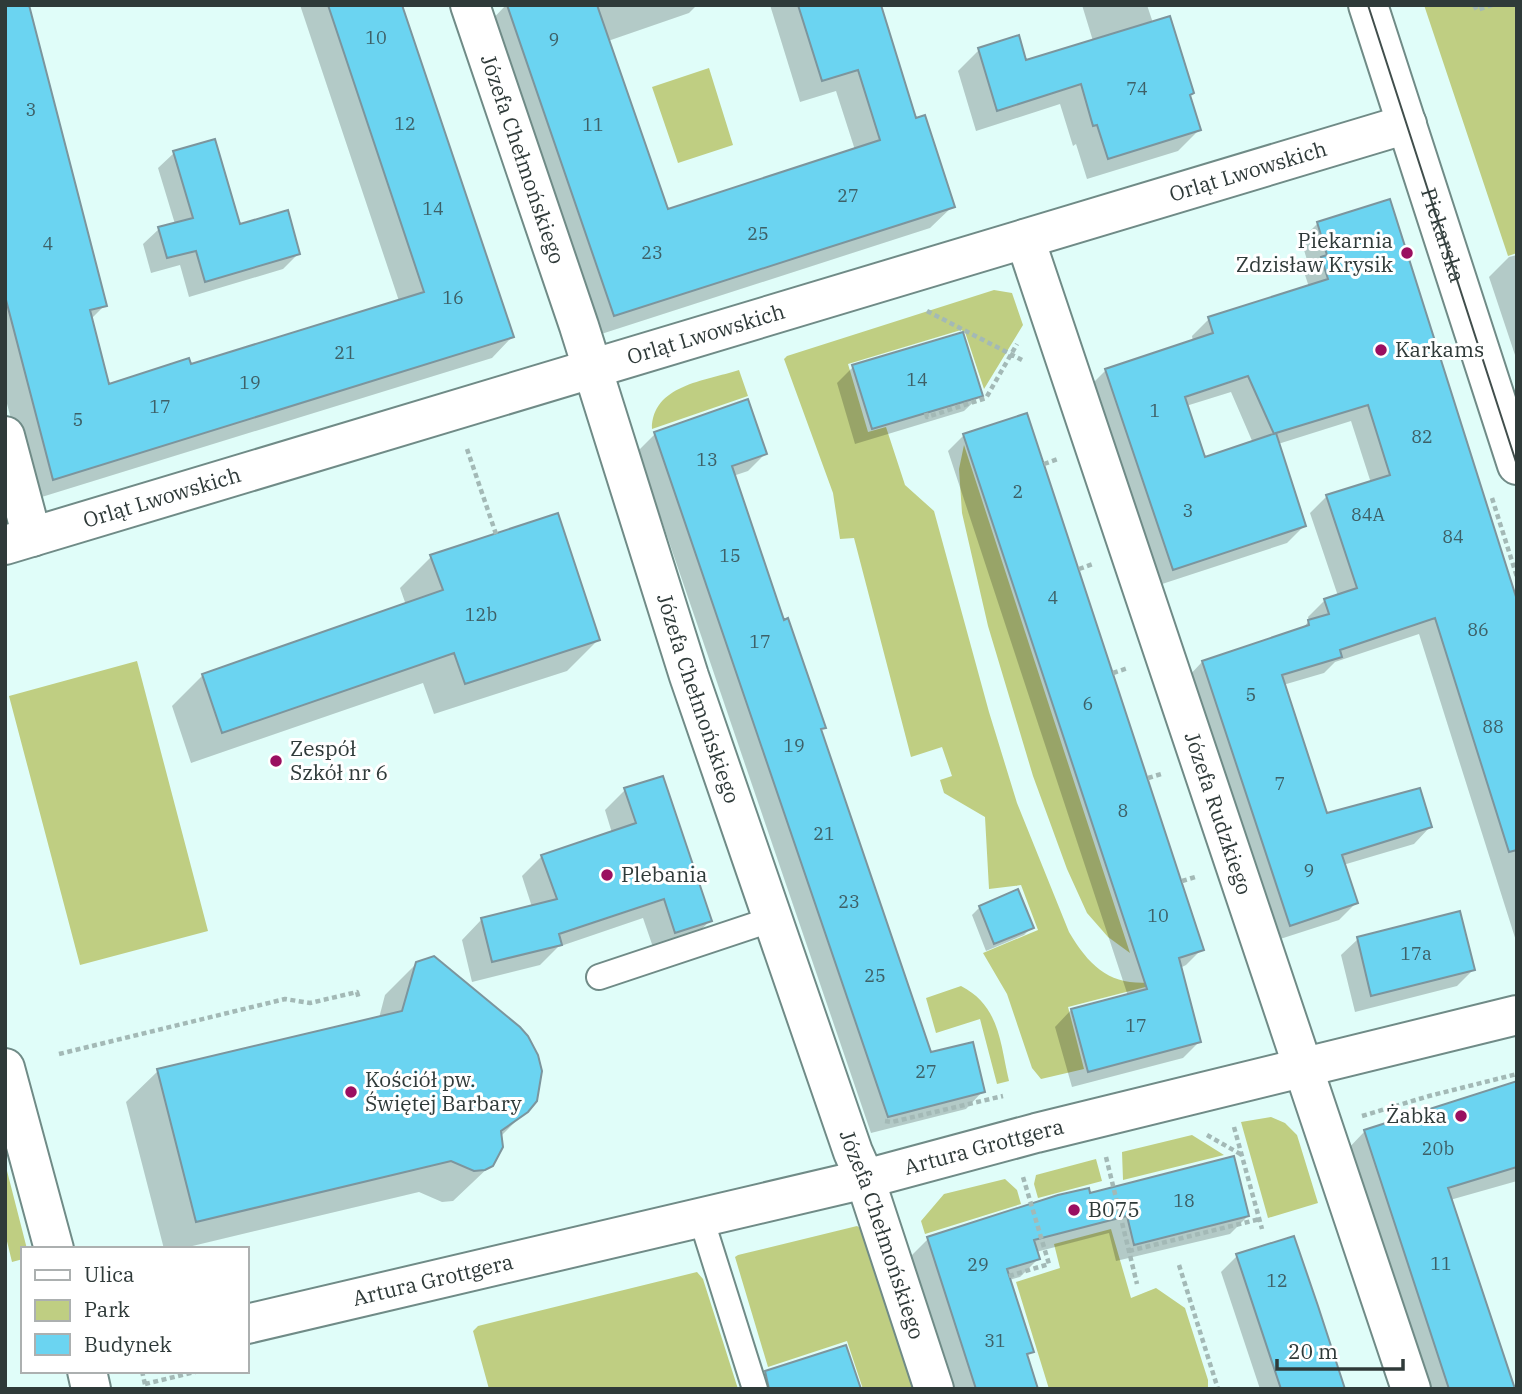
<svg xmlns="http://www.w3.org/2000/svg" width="1522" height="1394" font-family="'IBM Plex Serif',serif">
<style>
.green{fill:#bfce82}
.shadow{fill:#0003;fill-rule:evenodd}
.building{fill:#6bd4f1;stroke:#7c959d;stroke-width:2;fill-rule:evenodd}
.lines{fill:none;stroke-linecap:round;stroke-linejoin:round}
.service-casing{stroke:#708b87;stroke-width:28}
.minor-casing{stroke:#708b87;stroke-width:42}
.path{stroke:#a3b9b6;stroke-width:4.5;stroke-dasharray:5 3.5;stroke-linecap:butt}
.service{stroke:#fff;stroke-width:24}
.minor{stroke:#fff;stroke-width:38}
.tram{stroke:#414e4c;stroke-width:2}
.poi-dot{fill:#9a0f60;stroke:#fff;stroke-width:2.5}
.labels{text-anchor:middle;stroke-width:6;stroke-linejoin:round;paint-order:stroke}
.number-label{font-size:18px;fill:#3e6067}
.street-label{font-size:21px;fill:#2f3a39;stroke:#fff}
.poi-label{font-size:21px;fill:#2f3a39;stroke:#fff;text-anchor:start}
</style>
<rect width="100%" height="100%" fill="#e0fdf9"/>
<path class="green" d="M1424,5H1517V253L1508,256Z
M709,68L733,145L678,163L652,87Z
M994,290L1012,293L1023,325L984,389L965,332L961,330L848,364L868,432L886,427L905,485L934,511L989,712L1017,803L1069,932C1091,969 1112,987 1156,982L1157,984L1068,1007L1084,1069L1041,1079L1032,1068L1007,994L983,953L1038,930L1021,885L989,889L985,817L944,793L940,780L952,776L942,747L911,757L854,538L840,539L833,493L784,359L787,356Z
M739,370L748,396L652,429C652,385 705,381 739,370Z
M964,445L1130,953L1108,937L1087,913L1067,869L1033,776L988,626L962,513L959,469Z
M137,661L208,931L80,965L9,696Z
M961,986C1000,1006 1000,1043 1009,1081L997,1084L980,1019L936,1033L926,998Z
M1271,1117L1285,1123L1297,1135L1318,1203L1268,1218L1241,1122Z
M1192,1135L1224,1155L1123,1180L1122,1152Z
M1096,1159L1102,1181L1038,1198L1034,1184L1036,1175Z
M5,1163L27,1249H23V1259L12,1262L5,1233Z
M1005,1179L1017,1190L1021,1204L925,1234L921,1221L944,1194Z
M857,1226L863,1230L914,1389H863L847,1341L768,1367L735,1257L738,1255Z
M1111,1229L1131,1298L1156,1288L1185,1308L1208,1380V1389H1049L1016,1282L1060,1268L1054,1244Z
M697,1272L703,1279L738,1389H489L473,1331L478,1326Z"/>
<path class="shadow" d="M5,5L105,305L91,319L108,386L190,366L399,301L300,5H401L512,337L492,358L32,500L5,396Z
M506,5H697L689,13L608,41L667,211L855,150L836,91L800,102L770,5H884L880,9L915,120L953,206L930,228L592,337L485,27Z
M1082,5H1147L1153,23L1189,96L1199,130L1178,151L1087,179L1076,144L1073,146L1060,104L976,131L958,71L979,50L1025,62L1093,41Z
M174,153L239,226L298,254L283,269L189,297L180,265L151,273L143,244L159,229L175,224L158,168Z
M1318,223L1517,606V944L1419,634L1335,662L1324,673L1283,685L1326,815L1430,827L1414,844L1343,865L1356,903L1339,920L1274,941L1186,679L1202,662L1302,629L1309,621L1308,617L1325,600L1338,596L1310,513L1326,497L1371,483L1351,421L1278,444L1304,526L1287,543L1156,586L1089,387L1106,370L1193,342L1192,336L1209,319L1309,287L1305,275L1310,270L1301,240ZM1231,392L1253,443L1204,459L1186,406Z
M1517,255V361L1489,277L1509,257Z
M853,367L981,395L964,411L855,444L837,383Z
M655,434L765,454L748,471L733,476L782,622L824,727L820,731L930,1054L983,1091L966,1109L871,1133L638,451Z
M964,435L1202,949L1186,965L1180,968L1199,1042L1183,1058L1072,1087L1055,1027L1071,1010L1128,996L948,451Z
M431,557L598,640L567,671L434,714L423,683L191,763L172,706L203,675L406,605L400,588Z
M625,790L710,921L689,941L655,953L643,918L558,947L540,965L472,982L462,940L482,919L532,907L522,876L542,856L612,833L605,810Z
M980,907L1032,927L1024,935L986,951L972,915Z
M1358,939L1473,970L1457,986L1355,1012L1341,955Z
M417,963L526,1111L500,1137L491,1165L453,1201L442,1202L419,1192L180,1249H164L126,1102L158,1071L379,1018L385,995Z
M1517,1084V1181L1450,1200L1513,1389H1423L1345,1152L1364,1132Z
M1089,1195L1248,1216L1230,1234L1116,1261L1109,1233L1036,1252L1038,1259L1020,1277L1009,1280L1032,1351L1026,1357L1036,1389H953L911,1256L928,1239Z
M1237,1256L1343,1389H1260L1221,1272Z"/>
<path class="building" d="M5,5H29L107,306L90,310L109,384L189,358L191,364L424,292L328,5H402L514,337L53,480L5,296Z
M507,5H597L668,209L880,140L858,70L822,81L798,5H881L916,118L925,115L955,207L614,316Z
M1170,16L1194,93L1190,95L1201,130L1108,159L1097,125L1093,126L1081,84L997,111L978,48L1019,35L1026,60Z
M215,139L240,224L288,210L300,254L205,282L196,251L167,258L158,227L193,218L173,151Z
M1390,199L1517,600V850L1509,852L1435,618L1340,650L1342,657L1282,675L1327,813L1420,788L1432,827L1342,855L1358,903L1290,926L1202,661L1309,625L1308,620L1329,614L1324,599L1357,588L1326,495L1390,475L1368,405L1276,433L1306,526L1173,570L1105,369L1213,333L1208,317L1328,279L1321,257L1327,255L1317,222ZM1248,376L1274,434L1276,433L1205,457L1185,397Z
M963,332L983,396L872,429L852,365Z
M748,399L767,454L732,466L784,620L788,618L826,728L821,729L931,1052L973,1042L985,1092L888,1117L654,432Z
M1027,413L1204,950L1179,958L1201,1042L1088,1072L1071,1009L1147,989L963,434Z
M558,513L600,640L465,684L454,653L222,733L202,674L443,590L430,555Z
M663,776L712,921L675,933L664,899L559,934L562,945L492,962L481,918L557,899L541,855L636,823L624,788Z
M1018,889L1034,928L994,944L979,906Z
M1460,911L1475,970L1371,996L1357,937Z
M434,956L520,1027L528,1036L538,1055L542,1071L537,1101L528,1112L501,1131L503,1147L493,1166L485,1170L474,1171L451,1161L196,1222L157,1069L402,1011L416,962Z
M1517,1081V1167L1448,1188L1515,1389H1449L1364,1130Z
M1234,1156L1249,1216L1134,1245L1127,1216L1034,1240L1040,1259L1007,1269L1034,1352L1027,1354L1038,1389H976L927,1237L1058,1195L1089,1188L1090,1193Z
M1294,1236L1318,1306L1345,1389H1281L1236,1254Z
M846,1345L861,1389H769L765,1371Z"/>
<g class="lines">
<defs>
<path id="service" d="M599,977L773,919
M701,1218L755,1389"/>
<g id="minor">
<path id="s1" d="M470,5L579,326L689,676L853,1152L865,1179L934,1389"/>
<path id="s2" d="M1368,5L1517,465"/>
<path id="s3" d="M1025,239L1411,1389"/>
<path d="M5,436L32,537"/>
<path id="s4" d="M5,545L1407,124"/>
<path d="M5,1068L54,1249"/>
<path id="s5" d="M247,1324L865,1179L1036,1133L1517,1015"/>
<path d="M87,1371L91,1389"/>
</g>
</defs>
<use href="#service" class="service-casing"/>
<use href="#minor" class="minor-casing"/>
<path class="path" d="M1474,5L1477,10L1492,5
M927,311L1022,360
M926,413L927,417L986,398L1017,344
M467,449L496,534
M1044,464L1058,459
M1492,498L1517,577
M1079,569L1093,564
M1113,673L1128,668
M1148,778L1161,774
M1182,881L1195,877
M59,1054L285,999L310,1003L357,992L359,999
M1362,1116L1429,1096L1517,1074
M885,1121L892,1122L1003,1096
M1234,1127L1262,1229
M1207,1135L1242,1155
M1106,1157L1137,1284
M1129,1251L1260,1219
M1179,1265L1218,1389
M1009,1276L1049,1264L1023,1177
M142,1371L146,1389
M145,1384L199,1371"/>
<use href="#service" class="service"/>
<use href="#minor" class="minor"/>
<path class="tram" d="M1368,5L1517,465"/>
</g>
<g class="poi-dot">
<circle cx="1407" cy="253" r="7"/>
<circle cx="1381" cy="350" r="7"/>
<circle cx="276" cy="761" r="7"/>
<circle cx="607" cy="875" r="7"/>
<circle cx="351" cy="1092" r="7"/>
<circle cx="1461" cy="1116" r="7"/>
<circle cx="1074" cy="1210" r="7"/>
</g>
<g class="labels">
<g class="number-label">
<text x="376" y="44">10</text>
<text x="554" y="46">9</text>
<text x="1137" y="95">74</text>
<text x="31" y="116">3</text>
<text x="405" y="130">12</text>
<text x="593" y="131">11</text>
<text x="848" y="202">27</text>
<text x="433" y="215">14</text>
<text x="758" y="240">25</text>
<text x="48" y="250">4</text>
<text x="652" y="259">23</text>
<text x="453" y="304">16</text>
<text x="345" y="359">21</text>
<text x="917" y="386">14</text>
<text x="250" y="389">19</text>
<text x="160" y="413">17</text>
<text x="1155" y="417">1</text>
<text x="78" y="426">5</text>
<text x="1422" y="443">82</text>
<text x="707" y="466">13</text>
<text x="1018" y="498">2</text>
<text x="1188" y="517">3</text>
<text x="1368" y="521">84A</text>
<text x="1453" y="543">84</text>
<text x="730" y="562">15</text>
<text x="1053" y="604">4</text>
<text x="481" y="621">12b</text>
<text x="1478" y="636">86</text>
<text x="760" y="648">17</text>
<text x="1251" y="701">5</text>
<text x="1088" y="710">6</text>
<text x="1493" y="733">88</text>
<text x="794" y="752">19</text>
<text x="1280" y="790">7</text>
<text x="1123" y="817">8</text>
<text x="824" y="840">21</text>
<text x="1309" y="877">9</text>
<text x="849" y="908">23</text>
<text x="1158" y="922">10</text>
<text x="1416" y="960">17a</text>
<text x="875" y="982">25</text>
<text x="1136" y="1032">17</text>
<text x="926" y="1078">27</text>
<text x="1438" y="1155">20b</text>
<text x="1184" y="1207">18</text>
<text x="1441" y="1270">11</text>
<text x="978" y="1271">29</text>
<text x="1277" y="1287">12</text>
<text x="995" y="1347">31</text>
</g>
<g class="street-label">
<text dy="7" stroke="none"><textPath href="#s1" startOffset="163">Józefa Chełmońskiego</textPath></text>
<text dy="7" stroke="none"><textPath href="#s4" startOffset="1298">Orląt Lwowskich</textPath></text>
<text dy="7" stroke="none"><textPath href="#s2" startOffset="242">Piekarska</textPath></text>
<text dy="7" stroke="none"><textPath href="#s4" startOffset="732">Orląt Lwowskich</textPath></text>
<text dy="7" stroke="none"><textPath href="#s4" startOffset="164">Orląt Lwowskich</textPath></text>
<text dy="7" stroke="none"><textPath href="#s1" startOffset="730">Józefa Chełmońskiego</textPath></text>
<text dy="7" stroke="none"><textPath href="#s3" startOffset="606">Józefa Rudzkiego</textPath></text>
<text dy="7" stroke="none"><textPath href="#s5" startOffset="758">Artura Grottgera</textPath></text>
<text dy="7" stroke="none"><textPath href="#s1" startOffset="1297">Józefa Chełmońskiego</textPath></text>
<text dy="7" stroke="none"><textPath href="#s5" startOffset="191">Artura Grottgera</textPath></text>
</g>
<g class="poi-label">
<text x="1393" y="248" text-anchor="end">Piekarnia<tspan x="1393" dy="24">Zdzisław Krysik</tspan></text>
<text x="1395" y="357">Karkams</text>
<text x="290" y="756">Zespół<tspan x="290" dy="24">Szkół nr 6</tspan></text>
<text x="621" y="882">Plebania</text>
<text x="365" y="1087">Kościół pw.<tspan x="365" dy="24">Świętej Barbary</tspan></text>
<text x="1447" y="1123" text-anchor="end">Żabka</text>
<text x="1088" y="1217">B075</text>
</g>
</g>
<rect width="1522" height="1394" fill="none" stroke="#2f3a39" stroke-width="14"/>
<rect x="21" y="1247" width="228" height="126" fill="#ffffff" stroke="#acb0b0" stroke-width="2"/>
<rect x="35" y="1270" width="35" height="10" fill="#ffffff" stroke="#acb0b0" stroke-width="2"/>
<text x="84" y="1282" font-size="21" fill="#2f3a39">Ulica</text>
<rect x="35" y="1300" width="35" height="21" fill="#bfce82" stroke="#acb0b0" stroke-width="2"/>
<text x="84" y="1317" font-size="21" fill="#2f3a39">Park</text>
<rect x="35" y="1334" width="35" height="21" fill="#6bd4f1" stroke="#acb0b0" stroke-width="2"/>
<text x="84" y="1352" font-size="21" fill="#2f3a39">Budynek</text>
<path d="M1277 1359v10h126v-10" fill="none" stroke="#2f3a39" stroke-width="3.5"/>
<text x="1288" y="1359" font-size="21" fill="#2f3a39" stroke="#ffffff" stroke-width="5" paint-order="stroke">20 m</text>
</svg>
